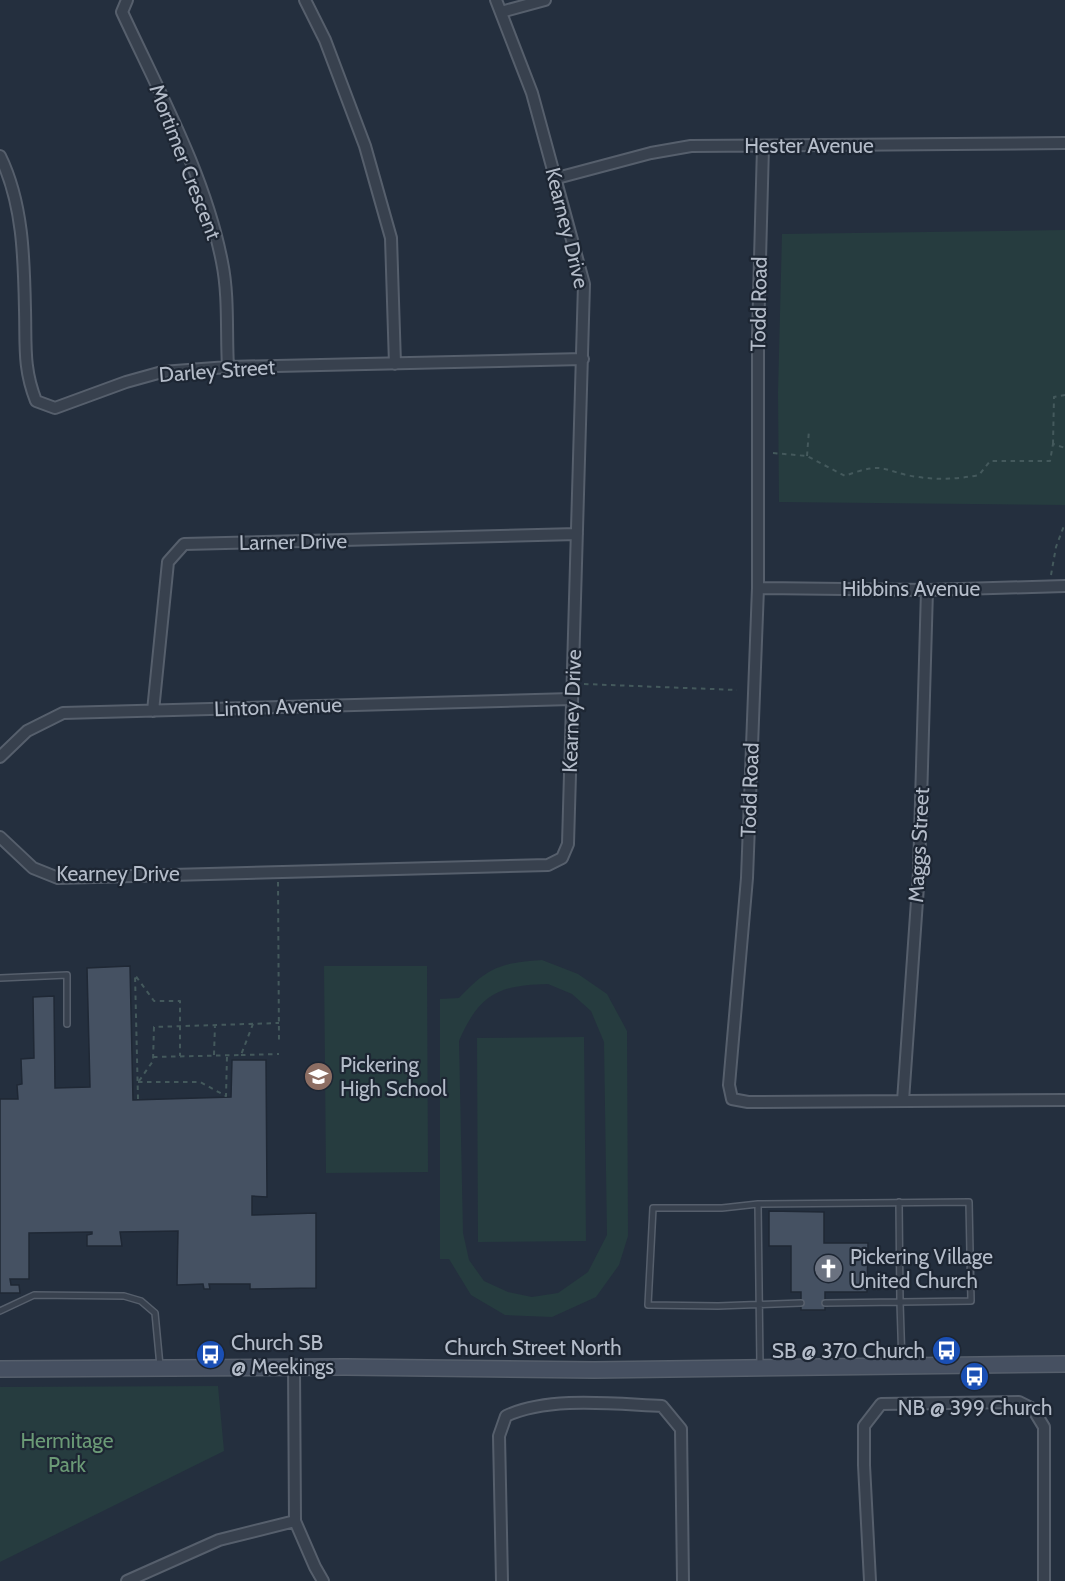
<svg xmlns="http://www.w3.org/2000/svg" width="1065" height="1581" font-family="Cabin,sans-serif">
<style>
.green{fill:#263c3f;fill-rule:evenodd}
.building{fill:#455162;stroke:#1f2835;stroke-width:1.5}
.lines{fill:none;stroke-linecap:round;stroke-linejoin:round}
.lane-casing{stroke:#565f6c;stroke-width:8}
.street-casing{stroke:#565f6c;stroke-width:14}
.secondary-casing{stroke:#565f6c;stroke-width:18}
.path{stroke:#44595c;stroke-width:2;stroke-dasharray:4.5 4.5;stroke-linecap:butt}
.lane{stroke:#38414e;stroke-width:5}
.street{stroke:#38414e;stroke-width:10}
.secondary{stroke:#465061;stroke-width:15}
.labels{text-anchor:middle;stroke-width:4.5;stroke-linejoin:round;paint-order:stroke}
.street-label{font-size:21px;fill:#b4bcc9;stroke:#1d2633}
.poi-label{font-size:21px;fill:#b4bcc9;stroke:#1d2633;text-anchor:start}
.park-label{font-size:21px;fill:#6b9a76;stroke:#1d2633}
</style>
<rect width="100%" height="100%" fill="#242f3e"/>
<path class="green" d="M1065,230V505L779,502L778,393L782,234Z
M542,960L578,974L607,994L627,1031L628,1236L619,1265L596,1297L552,1317L505,1315L471,1295L449,1259H440V999L459,998C488,967 500,963 542,960ZM548,984L572,994L591,1011L604,1042L607,1235L588,1272L558,1293L532,1297L508,1292L484,1281L469,1260L463,1233L459,1041C479,994 499,985 548,984Z
M324,966H427L428,1172L326,1173Z
M584,1037L586,1241L478,1242L477,1038Z
M218,1386L224,1451L0,1562V1387Z"/>
<path class="building" d="M130,966L133,1100L231,1097L232,1060H266L267,1197L252,1196V1215L316,1213V1288L250,1289V1284H209L210,1289H204L203,1284L177,1285L178,1231L120,1232L122,1246H87V1235L92,1234V1232L29,1233V1279H10L11,1285H19L20,1293H0V1099H18L17,1085L22,1084L21,1059L34,1058L33,997L54,996L55,1088L90,1087L87,968Z
M769,1211L824,1212V1243H868L867,1292H825V1310H801V1292H791V1246H769Z"/>
<g class="lines">
<defs>
<path id="lane" d="M0,978L67,975V1024
M758,1204L722,1208H653L648,1305L718,1306L801,1303
M825,1303L900,1302L899,1202
M0,1311L34,1295L124,1296L141,1301L155,1313L160,1366
M760,1366L758,1204L969,1202L971,1301L900,1302L902,1365"/>
<path id="street" d="M127,0L122,12C159,92 205,175 222,262C229,296 226,334 228,367
M305,0L325,40L365,146L391,238L395,364
M501,12L545,0
M763,146L758,335V588L747,878L729,1085L732,1099L748,1102L1065,1100
M0,156C23,203 24,258 25,310C26,345 23,368 36,401L55,408L126,382L162,372L228,367L583,359
M557,178L651,153L691,146L1065,143
M758,588L927,590L1065,586
M153,711L168,562L184,544L577,534
M0,757L27,731L63,713L572,699
M0,837L33,868L58,878L548,865L562,858L568,844L584,284L532,93L496,0
M903,1101L919,872L927,590
M294,1367L295,1521L315,1567L323,1581
M127,1581L219,1540L295,1521
M502,1581L499,1436L506,1416C549,1396 614,1404 662,1406L681,1429L683,1581
M870,1581L864,1465V1426L881,1404L1019,1402L1033,1409L1044,1427V1581"/>
<path id="secondary" d="M0,1369L346,1367L594,1370L1065,1364"/>
</defs>
<use href="#lane" class="lane-casing"/>
<use href="#street" class="street-casing"/>
<use href="#secondary" class="secondary-casing"/>
<path class="path" d="M1053,444L1054,397L1065,395
M773,453L807,456L845,476C886,460 882,472 918,477C939,480 958,479 979,475L990,461H1050L1053,444L1065,448
M807,456L809,430
M1051,575L1056,547L1065,523
M584,684L737,690
M278,882L279,1042
M214,1055L215,1025
M241,1055L279,1054
M153,1057L241,1055L253,1024
M139,1081L153,1061L154,1027L279,1023
M138,1082H200L226,1096L227,1055
M138,1099L135,975L154,1001H180V1056"/>
<use href="#lane" class="lane"/>
<use href="#street" class="street"/>
<use href="#secondary" class="secondary"/>
</g>
<defs>
<symbol id="school-disc" viewBox="-11 -11 22 22"><circle r="9.5" fill="#8d6e63" stroke="#1d2633"/><path d="M0-5L7-2L0 1L-7-2ZM-4 1L0 2.5L4 1V4Q0 6-4 4Z" fill="#fff"/></symbol>
<symbol id="church-disc" viewBox="-11 -11 22 22"><circle r="9.5" fill="#6b7280" stroke="#1d2633"/><path d="M-1.2-6h2.4v3.5h3.3v2.4h-3.3V6h-2.4V-.1h-3.3v-2.4h3.3Z" fill="#fff"/></symbol>
<symbol id="bus-disc" viewBox="-11 -11 22 22"><circle r="9.5" fill="#1a4fb4" stroke="#1d2633"/><path d="M-5-6H5V4H4V6H2V4H-2V6H-4V4H-5ZM-3.5-4V0h7V-4ZM-3.5 1.2v1.5H-2V1.2ZM2 1.2v1.5H3.5V1.2Z" fill="#fff"/></symbol>
</defs>
<g fill-rule="evenodd">
<use href="#school-disc" x="302" y="1060" width="33" height="33"/>
<use href="#church-disc" x="812" y="1252" width="33" height="33"/>
<use href="#bus-disc" x="930" y="1334" width="33" height="33"/>
<use href="#bus-disc" x="194" y="1338" width="33" height="33"/>
<use href="#bus-disc" x="958" y="1360" width="33" height="33"/>
</g>
<g class="labels">
<g class="street-label">
<text x="809" y="153">Hester Avenue</text>
<text transform="translate(185 162) rotate(69)" y="7">Mortimer Crescent</text>
<text transform="translate(567 228) rotate(76)" y="7">Kearney Drive</text>
<text transform="translate(759 304) rotate(-89)" y="7">Todd Road</text>
<text transform="translate(217 371) rotate(-4)" y="7">Darley Street</text>
<text transform="translate(293 542) rotate(-1)" y="7">Larner Drive</text>
<text x="911" y="596">Hibbins Avenue</text>
<text transform="translate(278 707) rotate(-2)" y="7">Linton Avenue</text>
<text transform="translate(572 711) rotate(-88)" y="7">Kearney Drive</text>
<text transform="translate(750 790) rotate(-88)" y="7">Todd Road</text>
<text transform="translate(919 845) rotate(-87)" y="7">Maggs Street</text>
<text x="118" y="881">Kearney Drive</text>
<text x="533" y="1355">Church Street North</text>
</g>
<g class="poi-label">
<text x="340" y="1072">Pickering<tspan x="340" dy="24">High School</tspan></text>
<text x="850" y="1264">Pickering Village<tspan x="850" dy="24">United Church</tspan></text>
<text x="231" y="1350">Church SB<tspan x="231" dy="24">@ Meekings</tspan></text>
<text x="925" y="1358" text-anchor="end">SB @ 370 Church</text>
<text x="975" y="1415" text-anchor="middle">NB @ 399 Church</text>
</g>
<g class="park-label">
<text x="67" y="1448">Hermitage<tspan x="67" dy="24">Park</tspan></text>
</g>
</g>
</svg>
